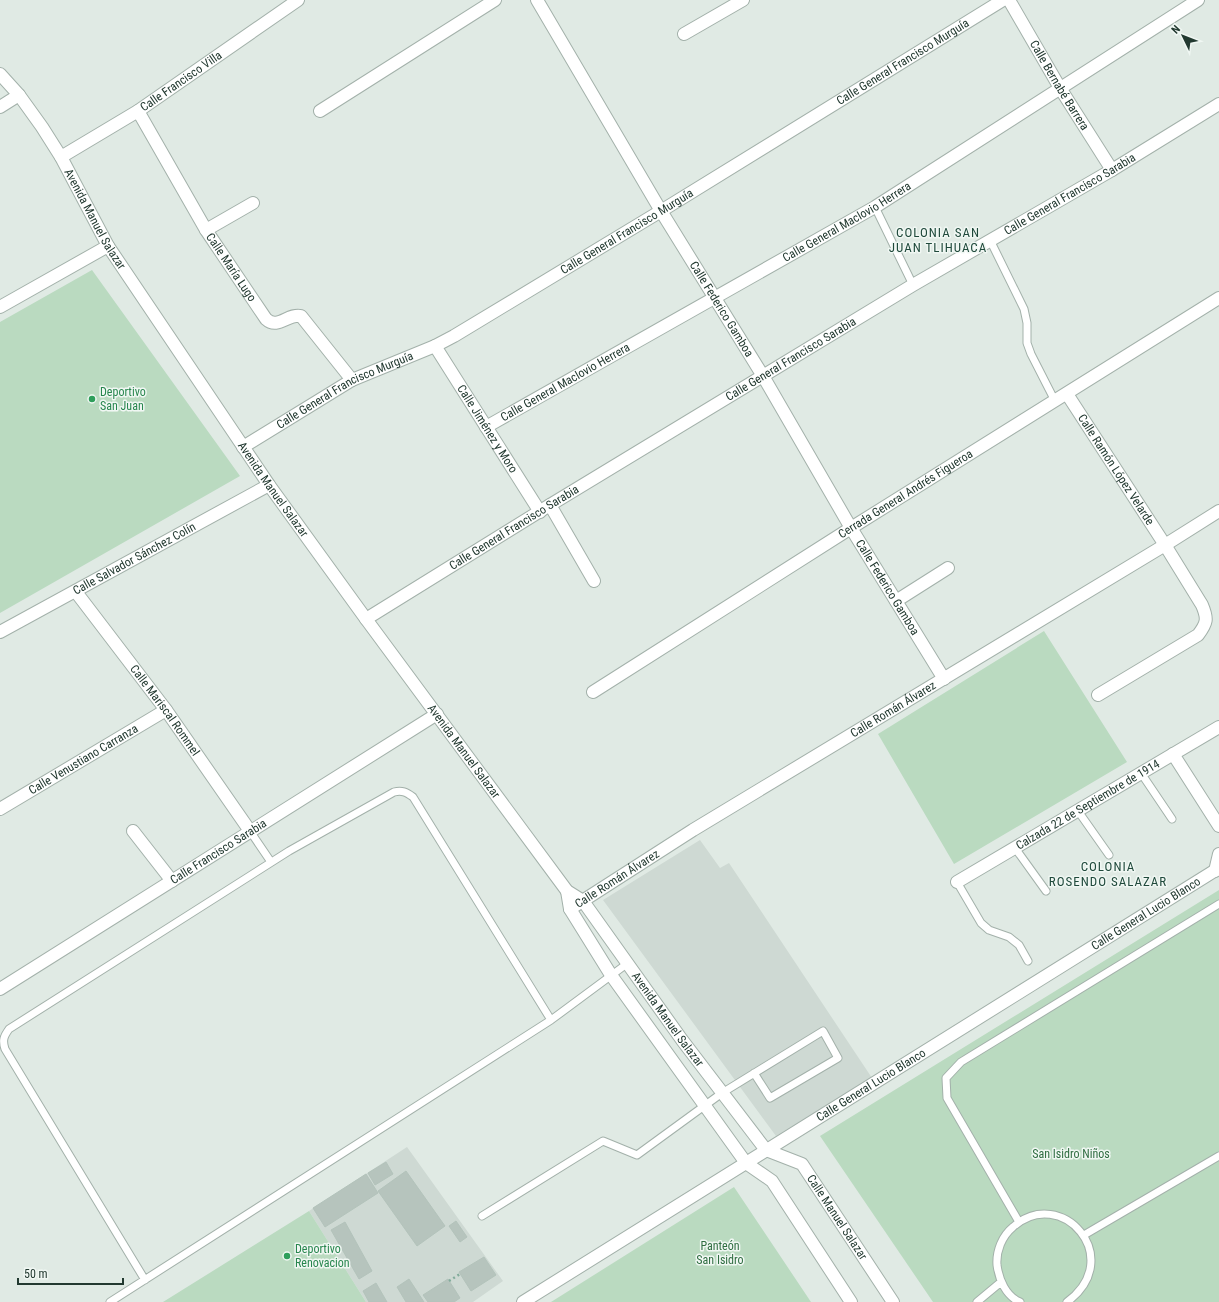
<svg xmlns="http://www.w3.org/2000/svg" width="1219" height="1302" font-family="'Roboto Condensed',sans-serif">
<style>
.built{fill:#ced9d3}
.green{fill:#badac0}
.building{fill:#b6c4bd;stroke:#b3c3bb}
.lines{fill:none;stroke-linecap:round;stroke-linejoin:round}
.service-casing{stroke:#a3b1aa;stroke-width:9}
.minor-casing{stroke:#a3b1aa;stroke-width:14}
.tertiary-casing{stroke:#a3b1aa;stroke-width:14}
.path{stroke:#82ab9b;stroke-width:2.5;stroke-dasharray:2 3;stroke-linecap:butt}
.service{stroke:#fff;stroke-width:7}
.minor{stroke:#fff;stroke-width:12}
.tertiary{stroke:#fff;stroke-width:12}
.leisure-dot{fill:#2e9e5b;stroke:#f0f7f3;stroke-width:1.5}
.labels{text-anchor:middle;stroke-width:3;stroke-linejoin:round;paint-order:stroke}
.street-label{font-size:12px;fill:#223930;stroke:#f0f7f3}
.leisure-label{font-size:12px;fill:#27864d;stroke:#f0f7f3;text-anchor:start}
.park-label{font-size:12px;fill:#2f6d41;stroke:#f0f7f3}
.neighbourhood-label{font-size:13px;letter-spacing:1px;fill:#1f493b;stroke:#f0f7f3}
</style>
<rect width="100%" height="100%" fill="#e0eae4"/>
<path class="built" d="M700,840L720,868L729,863L872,1078L776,1136L603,900Z
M407,1147L503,1281L473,1302H366L309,1211Z"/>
<path class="green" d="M92,270L240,476L0,613V322Z
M1044,631L1127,762L954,864L878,734Z
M1219,890V1302H933L820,1136Z
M734,1187L811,1302H551Z
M309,1211L366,1302H163Z"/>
<path class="building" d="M386,1162L393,1174L375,1185L368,1173Z
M406,1171L445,1226L417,1246L378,1191Z
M366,1174L378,1193L325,1227L313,1208Z
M456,1221L467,1237L460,1242L449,1226Z
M345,1222L372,1271L359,1279L331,1230Z
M484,1257L496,1275L471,1291L459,1272Z
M409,1279L424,1302H406L397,1287Z
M448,1279L460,1298L454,1302H428L423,1295Z
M376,1283L387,1302H369L363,1291Z"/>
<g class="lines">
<defs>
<path id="service" d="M875,207L913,285
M990,240L1024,309L1027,323V343L1031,354L1055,401
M1141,773L1172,819
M1078,811L1109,855
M250,831L271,862
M1015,848L1046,891
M957,882L981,923L989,930L1009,937L1019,945L1028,961
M482,1216L603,1141L637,1155L722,1093L823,1031L838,1058L770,1098L754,1073
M1019,1222L947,1098L946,1078L961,1062L1219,904
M1084,1235L1219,1156
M145,1280L5,1049C2,1040 4,1036 9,1029L289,851L394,792C402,790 406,792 413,797L551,1020
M110,1302L551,1020L628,963
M977,1302L1001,1282
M1020,1302C1006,1296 999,1280 997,1265C996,1251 1002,1236 1013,1227C1061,1184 1127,1258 1067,1302"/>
<g id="minor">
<path id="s1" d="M537,0L661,211L763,376L851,528L944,679"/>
<path id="s2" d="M1009,0L1060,88L1112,170"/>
<path d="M684,34L743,0"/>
<path d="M0,107L19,95"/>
<path id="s3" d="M138,111L206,230L266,319C278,330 288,313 301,316L352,380"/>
<path d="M320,111L495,0"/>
<path id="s4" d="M61,157L138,111L298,0"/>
<path d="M206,230L253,203"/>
<path d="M0,307L108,246"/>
<path id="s5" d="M435,346L540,512"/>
<path id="s6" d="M1067,394L1165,545L1202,605C1208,619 1207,623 1198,635L1098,695"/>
<path id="s7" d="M486,427L875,207L1198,0"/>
<path id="s8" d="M243,447L352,380L435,346L454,336L661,211L1003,0"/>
<path d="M550,505L594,581"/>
<path id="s9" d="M76,592L166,710L250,831"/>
<path d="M896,601L948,568"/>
<path id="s10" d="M0,632L269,485"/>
<path id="s11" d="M593,692L851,528L1219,298"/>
<path d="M1173,754L1219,826"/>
<path id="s12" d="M0,809L166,710"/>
<path d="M133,831L172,881"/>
<path d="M1215,871L1219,854"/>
<path id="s13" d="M957,882L1219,727"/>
<path id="s14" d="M570,909L693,830L1165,545L1219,511"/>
<path id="s15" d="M0,989L437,714"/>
<path id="s16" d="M523,1302L1219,868"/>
</g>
<g id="tertiary">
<path id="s17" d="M0,74L19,95L42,127L61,157L108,246L269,485L366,619L567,891L583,901L682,1040L766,1150L802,1164L893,1302"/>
<path id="s18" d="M366,619L550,505L913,285L1112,170L1219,104"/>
<path d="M567,891L570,909L611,975L746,1163L772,1181L851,1302"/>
</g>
</defs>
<use href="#service" class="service-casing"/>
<use href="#minor" class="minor-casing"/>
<use href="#tertiary" class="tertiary-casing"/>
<path class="path" d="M449,1281L460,1274"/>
<use href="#service" class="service"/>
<use href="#minor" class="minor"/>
<use href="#tertiary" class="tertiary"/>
</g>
<g class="leisure-dot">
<circle cx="92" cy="399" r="4"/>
<circle cx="287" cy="1256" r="4"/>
</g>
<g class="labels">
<g class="street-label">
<text dy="4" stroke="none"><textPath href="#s8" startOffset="765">Calle General Francisco Murguía</textPath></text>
<text dy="4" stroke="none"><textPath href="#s4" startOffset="142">Calle Francisco Villa</textPath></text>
<text dy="4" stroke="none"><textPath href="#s2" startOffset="99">Calle Bernabé Barrera</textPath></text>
<text dy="4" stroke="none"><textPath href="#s18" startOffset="822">Calle General Francisco Sarabia</textPath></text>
<text dy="4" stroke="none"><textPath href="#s17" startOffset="174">Avenida Manuel Salazar</textPath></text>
<text dy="4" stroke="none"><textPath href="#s7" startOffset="415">Calle General Maclovio Herrera</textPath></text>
<text dy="4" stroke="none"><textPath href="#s8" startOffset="441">Calle General Francisco Murguía</textPath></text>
<text dy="4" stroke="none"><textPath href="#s3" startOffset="182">Calle María Lugo</textPath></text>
<text dy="4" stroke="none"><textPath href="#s1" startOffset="360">Calle Federico Gamboa</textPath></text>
<text dy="4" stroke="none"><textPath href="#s18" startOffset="498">Calle General Francisco Sarabia</textPath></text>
<text dy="4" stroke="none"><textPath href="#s7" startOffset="91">Calle General Maclovio Herrera</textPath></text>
<text dy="4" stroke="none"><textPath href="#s8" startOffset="117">Calle General Francisco Murguía</textPath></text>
<text dy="4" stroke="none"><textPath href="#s5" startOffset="98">Calle Jiménez y Moro</textPath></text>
<text dy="4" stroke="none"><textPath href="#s6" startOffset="90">Calle Ramón López Velarde</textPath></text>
<text dy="4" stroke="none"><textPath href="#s17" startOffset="498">Avenida Manuel Salazar</textPath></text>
<text dy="4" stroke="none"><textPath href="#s11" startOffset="370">Cerrada General Andrés Figueroa</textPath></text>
<text dy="4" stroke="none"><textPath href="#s18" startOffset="174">Calle General Francisco Sarabia</textPath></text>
<text dy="4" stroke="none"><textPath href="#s10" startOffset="153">Calle Salvador Sánchez Colín</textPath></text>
<text dy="4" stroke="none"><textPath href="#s1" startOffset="684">Calle Federico Gamboa</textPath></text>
<text dy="4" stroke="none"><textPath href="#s9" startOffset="148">Calle Mariscal Rommel</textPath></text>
<text dy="4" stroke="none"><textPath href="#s14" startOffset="380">Calle Román Álvarez</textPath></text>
<text dy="4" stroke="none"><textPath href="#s17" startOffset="822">Avenida Manuel Salazar</textPath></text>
<text dy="4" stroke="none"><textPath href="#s12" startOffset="97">Calle Venustiano Carranza</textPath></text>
<text dy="4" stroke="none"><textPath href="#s13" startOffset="152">Calzada 22 de Septiembre de 1914</textPath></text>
<text dy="4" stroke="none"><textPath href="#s15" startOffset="258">Calle Francisco Sarabia</textPath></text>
<text dy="4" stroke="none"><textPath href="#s14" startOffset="56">Calle Román Álvarez</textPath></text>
<text dy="4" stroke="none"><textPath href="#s16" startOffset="734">Calle General Lucio Blanco</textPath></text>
<text dy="4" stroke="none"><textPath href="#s17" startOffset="1160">Avenida Manuel Salazar</textPath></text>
<text dy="4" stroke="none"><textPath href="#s16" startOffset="410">Calle General Lucio Blanco</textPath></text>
<text dy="4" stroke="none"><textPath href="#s17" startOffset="1426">Calle Manuel Salazar</textPath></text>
</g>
<g class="leisure-label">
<text x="100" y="396">Deportivo<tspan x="100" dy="14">San Juan</tspan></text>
<text x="295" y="1253">Deportivo<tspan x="295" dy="14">Renovacion</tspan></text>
</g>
<g class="park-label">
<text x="1071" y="1158">San Isidro Niños</text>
<text x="720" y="1250">Panteón<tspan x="720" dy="14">San Isidro</tspan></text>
</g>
<g class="neighbourhood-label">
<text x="938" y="237">COLONIA SAN<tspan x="938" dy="15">JUAN TLIHUACA</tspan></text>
<text x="1108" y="871">COLONIA<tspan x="1108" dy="15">ROSENDO SALAZAR</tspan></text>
</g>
</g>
<g transform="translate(1183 36) rotate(313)" stroke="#f0f7f3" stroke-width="3" paint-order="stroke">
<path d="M0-3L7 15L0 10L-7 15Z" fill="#223930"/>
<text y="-6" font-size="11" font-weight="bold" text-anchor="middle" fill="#223930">N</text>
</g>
<path d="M18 1278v6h105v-6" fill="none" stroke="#223930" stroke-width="2"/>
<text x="24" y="1278" font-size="12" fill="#223930" stroke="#f0f7f3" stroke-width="3" paint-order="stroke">50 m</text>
</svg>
